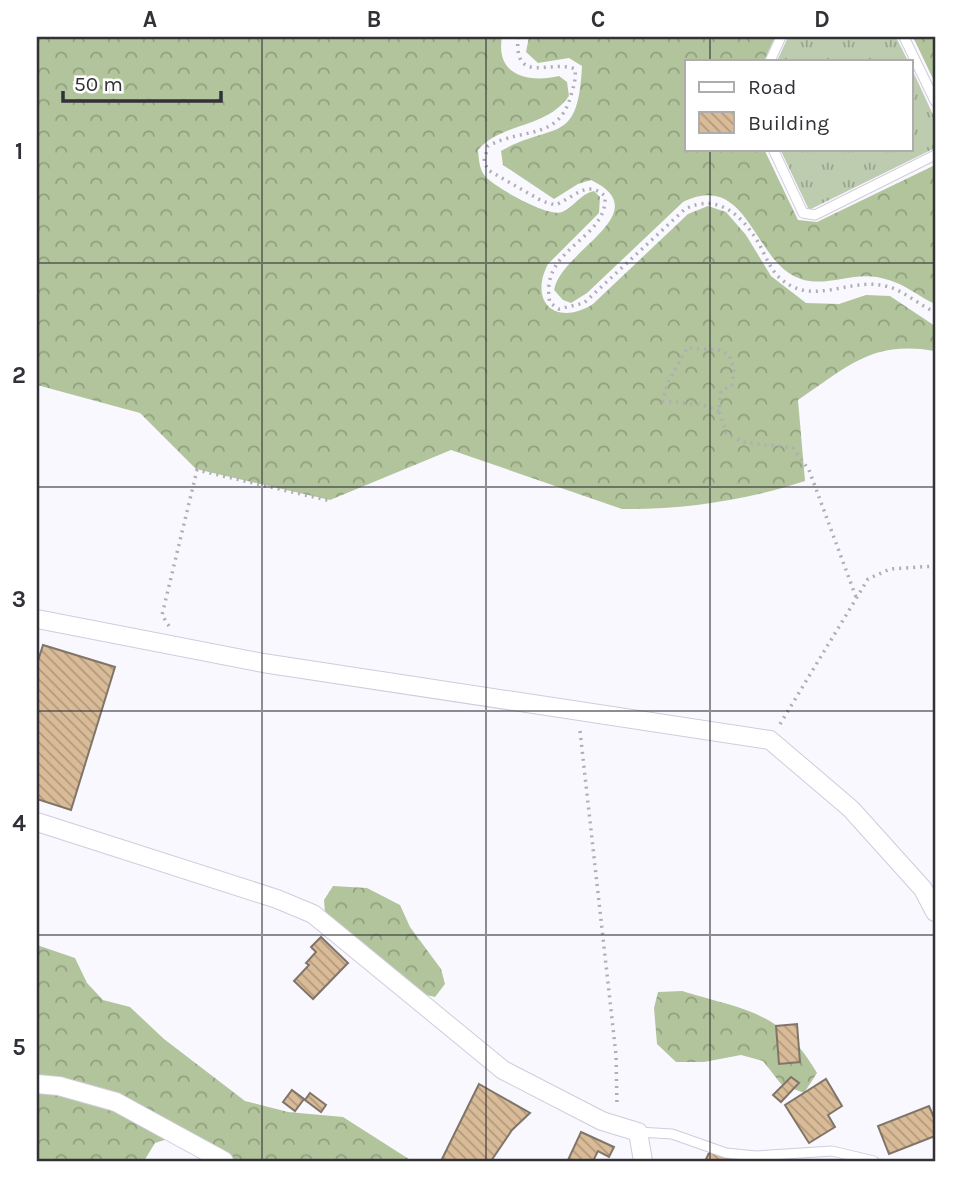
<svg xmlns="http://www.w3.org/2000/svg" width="972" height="1198" font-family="Karla,sans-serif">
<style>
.grass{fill:url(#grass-tufts)}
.forest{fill:url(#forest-crowns)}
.building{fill:url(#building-back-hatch);stroke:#807569;stroke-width:2}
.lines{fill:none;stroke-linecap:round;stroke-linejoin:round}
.service-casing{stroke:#cfccdc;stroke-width:11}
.minor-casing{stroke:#cfccdc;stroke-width:20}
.path{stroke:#afaeb5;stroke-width:3.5;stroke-dasharray:2 5;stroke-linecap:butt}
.service{stroke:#fff;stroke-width:9}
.minor{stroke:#fff;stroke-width:18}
.grid{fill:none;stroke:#323137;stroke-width:2;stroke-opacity:0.55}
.neatline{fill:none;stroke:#323137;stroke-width:2.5}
.grid-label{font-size:23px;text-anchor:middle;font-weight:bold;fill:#323137}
</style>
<defs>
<pattern id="grass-tufts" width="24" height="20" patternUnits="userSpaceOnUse" patternTransform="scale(1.75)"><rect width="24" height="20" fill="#bdcbae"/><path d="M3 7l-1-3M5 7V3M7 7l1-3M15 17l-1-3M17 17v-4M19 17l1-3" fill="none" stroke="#9aa58e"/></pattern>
<pattern id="forest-crowns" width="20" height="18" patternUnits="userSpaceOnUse" patternTransform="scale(1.75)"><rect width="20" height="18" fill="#b1c49b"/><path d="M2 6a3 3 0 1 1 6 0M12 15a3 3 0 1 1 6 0" fill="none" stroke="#91a07f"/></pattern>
<pattern id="building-back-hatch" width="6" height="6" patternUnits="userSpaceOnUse" patternTransform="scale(1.75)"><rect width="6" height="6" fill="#dabb98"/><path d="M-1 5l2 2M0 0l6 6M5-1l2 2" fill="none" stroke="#b1997d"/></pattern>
</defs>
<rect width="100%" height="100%" fill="#f9f8ff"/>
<path class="grass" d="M788,37H896L908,61H777Z
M911,67L935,119V148L809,210L780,149H911Z"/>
<path class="forest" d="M37,37H502C495,76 529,83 559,76L567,82L569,96C546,129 502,122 478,150C479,159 479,169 485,176C494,187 549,218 562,212C574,207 580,194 594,191L600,197L599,213L548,264C528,303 557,327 593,304L688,214L708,206L726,212L746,235L771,276L806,303L839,304L866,295L890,296L935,326V351C872,340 847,367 798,400L805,481C748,500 682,510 622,509L451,450L330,500L196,469L140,413L37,385Z
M529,37H775L764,61H687V149H764L798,220L817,222L935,165V304C912,293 906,283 877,277C847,272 820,291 792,275C752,252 745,172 683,202L587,293L571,303L563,300L554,290C561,250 659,213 591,180L578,184L554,199L503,165L501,151C554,121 578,147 582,66L569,58L538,63L526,52Z
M913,37H935V83Z
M333,886L367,888L400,905L410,927L441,969L445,984L435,997L409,991L379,956L325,913L324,900Z
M37,945L75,958L87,983L103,1000L130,1007L164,1039L245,1101L288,1112L343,1117L412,1161H218L186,1133L155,1143L144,1161H37Z
M682,991C747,1011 780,1010 817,1073L804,1093L781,1084L763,1061L741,1055L704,1062H676L657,1044L654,1008L658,992Z"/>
<path class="building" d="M43,645L115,667L71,810L37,799V664Z
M321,937L348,963L313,999L294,981L309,965L306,963L316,952L311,947Z
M797,1024L800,1062L779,1064L776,1026Z
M791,1077L799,1083L781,1102L773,1095Z
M826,1079L842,1106L828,1115L835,1127L809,1143L785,1105Z
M479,1084L530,1113L512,1130L491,1161H441Z
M292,1090L304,1099L295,1111L283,1102Z
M310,1093L326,1105L321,1112L305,1100Z
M929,1106L935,1120V1136L889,1154L878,1126Z
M581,1132L614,1147L609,1157L598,1151L593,1161L568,1160Z
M710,1151L734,1161H705Z"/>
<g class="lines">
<defs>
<path id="service" d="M904,37L935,101
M770,61L781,37
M773,149L803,213L815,215L935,155
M638,1132L672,1134L726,1153L756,1156L832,1151L874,1161"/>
<path id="minor" d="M37,619L263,663L770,740L851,809L923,889L935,912
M37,822L277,899L313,914L503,1070L602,1121L638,1132L643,1161
M37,1084L59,1086L116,1102L224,1161"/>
</defs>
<use href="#service" class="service-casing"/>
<use href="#minor" class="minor-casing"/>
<path class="path" d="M518,37C514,86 550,59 575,69C576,78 574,86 571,95C559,141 523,127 488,146L484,161L488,170L542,201L555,205C574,198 586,179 605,196C608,241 538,247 550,303L559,309L584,303L685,209C717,193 741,214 758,242C765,254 770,270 781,279C814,308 851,275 889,287C906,292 919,305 935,312
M719,411L703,405L663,401L667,384L687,348L720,350L729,355L734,369L732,385L721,391L719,411L726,433L742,442L793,448L809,470L856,597
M169,626L162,615L197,470L331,501
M780,724L868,579L890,569L935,566
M580,731L616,1055L617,1106"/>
<use href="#service" class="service"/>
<use href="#minor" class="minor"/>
</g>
<path class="grid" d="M262,37V1161M486,37V1161M710,37V61M710,149V1161M37,263H935M37,487H935M37,711H935M37,935H935"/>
<rect width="972" height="1198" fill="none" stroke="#ffffff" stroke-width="77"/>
<rect x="685" y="60" width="228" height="91" fill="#ffffff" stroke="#adadaf" stroke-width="2"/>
<rect x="699" y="82" width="35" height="10" fill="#ffffff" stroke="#adadaf" stroke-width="2"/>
<text x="748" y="94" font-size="21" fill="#323137">Road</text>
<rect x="699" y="112" width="35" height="21" fill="url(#building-back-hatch)" stroke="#adadaf" stroke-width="2"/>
<text x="748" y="130" font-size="21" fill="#323137">Building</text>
<path d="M63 91v10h158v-10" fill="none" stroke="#323137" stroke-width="3.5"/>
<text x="74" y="91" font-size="21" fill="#323137" stroke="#ffffff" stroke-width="5" paint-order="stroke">50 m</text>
<rect x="38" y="38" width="896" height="1122" class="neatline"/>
<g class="grid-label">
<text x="150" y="27">A</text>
<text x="374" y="27">B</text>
<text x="598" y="27">C</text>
<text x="822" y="27">D</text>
<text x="19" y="159">1</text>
<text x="19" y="383">2</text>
<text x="19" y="607">3</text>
<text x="19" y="831">4</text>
<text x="19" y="1055">5</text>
</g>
</svg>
